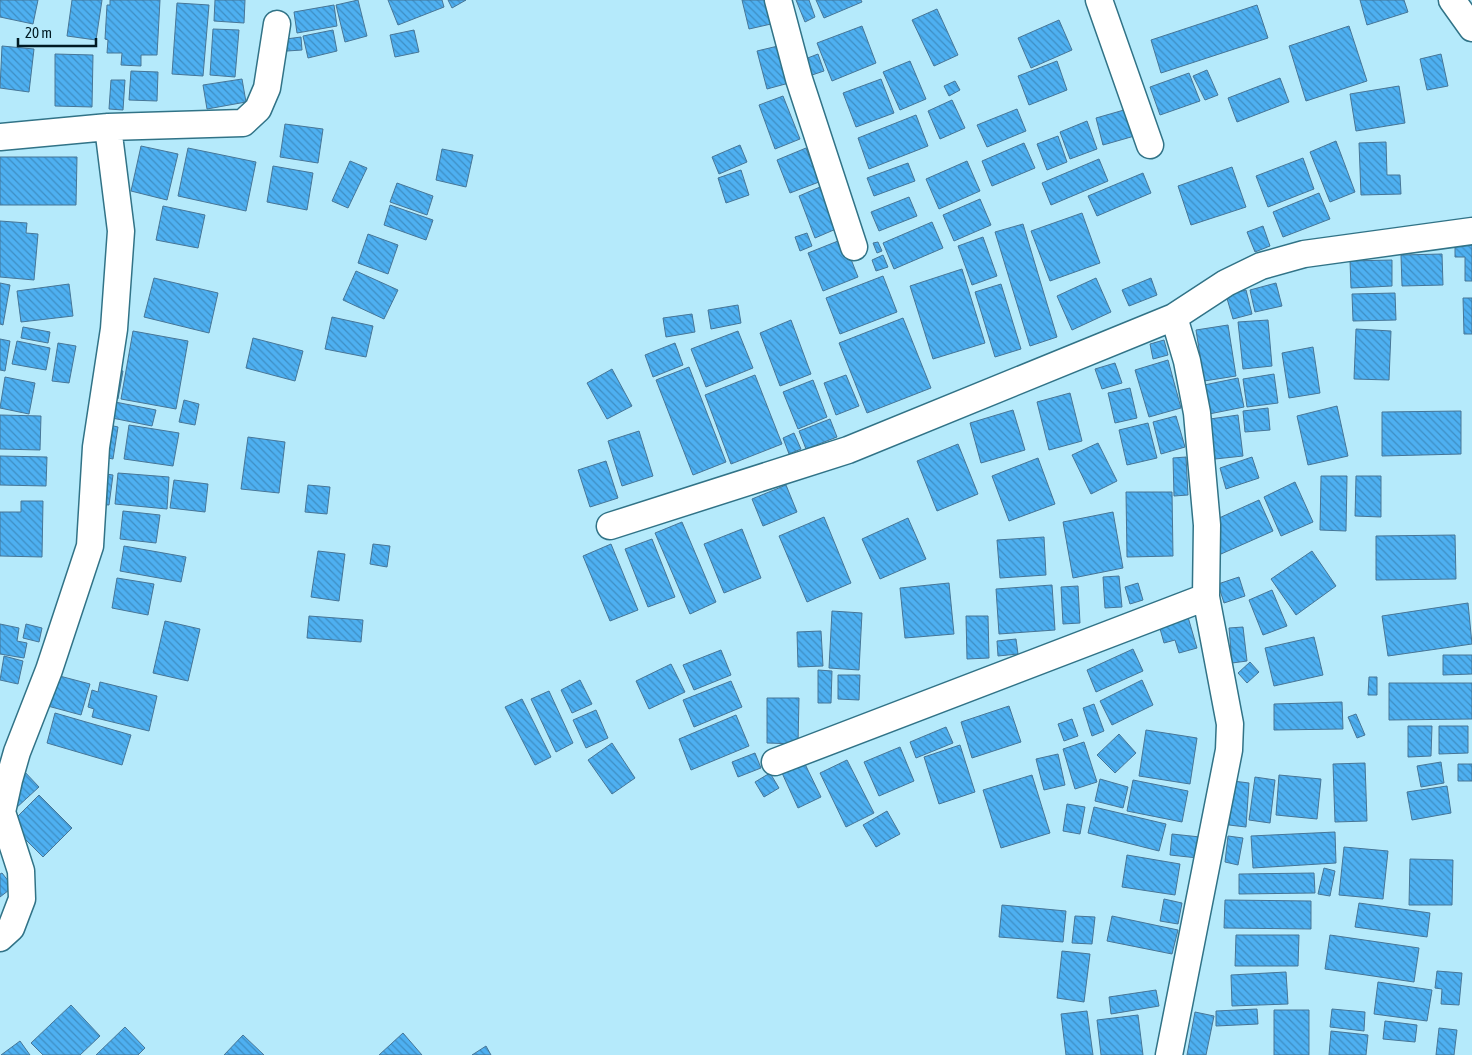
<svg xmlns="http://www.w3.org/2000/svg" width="1472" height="1055" font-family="'Asap Condensed',sans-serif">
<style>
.building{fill:url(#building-back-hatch);stroke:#477697}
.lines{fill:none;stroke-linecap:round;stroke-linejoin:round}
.street-casing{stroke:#317387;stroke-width:29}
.street{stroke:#fff;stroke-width:26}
</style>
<defs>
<pattern id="building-back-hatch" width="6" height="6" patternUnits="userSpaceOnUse" patternTransform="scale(1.25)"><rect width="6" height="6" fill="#4eb0f1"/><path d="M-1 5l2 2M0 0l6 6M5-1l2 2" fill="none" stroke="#3e8ec3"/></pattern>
</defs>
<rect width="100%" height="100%" fill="#b5eafb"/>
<path class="building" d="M0,0H38L33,24L0,17Z
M72,0H102L96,40L67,36Z
M110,0H160L157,55H141V66L121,65L122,53H107L108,40L105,39L107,5H110Z
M215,0H245L244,23L214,21Z
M358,0L367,36L345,42L336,5Z
M388,0H442L444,7L398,25Z
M448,0H466L452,8Z
M742,0H774L780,22L749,29Z
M796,0H809L815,17L805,22Z
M816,0H861L862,2L824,18Z
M1360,0H1404L1408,12L1367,25Z
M177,3L209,5L203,76L172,74Z
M334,5L337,26L297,33L294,12Z
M1257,5L1268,38L1161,73L1151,40Z
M937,9L958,55L934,66L912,20Z
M1059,20L1072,50L1031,68L1018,38Z
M862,26L876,63L832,81L817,43Z
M1349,26L1367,81L1306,101L1289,46Z
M213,29L239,30L235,77L210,75Z
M333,30L337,51L308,58L303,36Z
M414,30L419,52L395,57L390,35Z
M301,37L302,50L287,51L286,39Z
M2,46L34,49L29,92L0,88Z
M778,46L789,83L767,89L757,51Z
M55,54L93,55L92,107L55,106Z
M818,54L824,71L812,75L805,59Z
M1441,54L1448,86L1427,90L1420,59Z
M910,61L926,99L900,110L883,72Z
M1057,61L1067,90L1029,105L1018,76Z
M1207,70L1218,95L1205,100L1193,76Z
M131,71L158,72L157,101L129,100Z
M1189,73L1200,101L1160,115L1150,87Z
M1280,78L1289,102L1237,122L1228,98Z
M242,79L246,102L207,109L203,85Z
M881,79L894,113L856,127L843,93Z
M111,80H125L123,110L109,109Z
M955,81L960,90L949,96L944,86Z
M1399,86L1405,123L1356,131L1350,94Z
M783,96L800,139L775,149L759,105Z
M952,100L965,128L940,139L928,111Z
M1131,108L1138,135L1103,145L1096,118Z
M1017,109L1026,131L987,147L977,125Z
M916,115L928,146L869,169L858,138Z
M1087,121L1097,149L1070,159L1060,132Z
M285,124L323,129L318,163L280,157Z
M1058,136L1067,162L1047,170L1037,144Z
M1336,141L1355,192L1330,202L1310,152Z
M1386,142L1387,175H1400L1401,194L1361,195L1359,143Z
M1024,143L1035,168L992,186L982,161Z
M740,145L747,162L719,174L712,157Z
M141,146L178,154L167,200L131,191Z
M188,148L256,162L246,211L178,196Z
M806,148L819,182L790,193L777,160Z
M442,149L473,155L466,187L436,180Z
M0,157H77L76,205H0Z
M1303,158L1314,189L1268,207L1256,176Z
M1099,159L1108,181L1051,205L1042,183Z
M350,161L367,168L348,208L332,201Z
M967,161L980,191L939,209L926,179Z
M908,163L915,181L874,196L867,178Z
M273,166L313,173L307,210L267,202Z
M1232,167L1246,207L1191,225L1178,186Z
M741,170L749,195L726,203L718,178Z
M1143,173L1151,193L1097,216L1088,196Z
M397,183L433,196L427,215L390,202Z
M820,187L836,229L815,238L799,196Z
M1319,193L1330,219L1283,237L1273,212Z
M909,197L917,216L879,231L871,212Z
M980,199L991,225L954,241L943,215Z
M390,205L433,220L426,240L384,225Z
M163,206L205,215L198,248L156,240Z
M1082,213L1100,263L1050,281L1031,231Z
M0,221L27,223L26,233L38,234L34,280L0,277Z
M932,222L943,248L894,269L883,243Z
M1023,224L1057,337L1030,346L995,232Z
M1263,226L1270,246L1255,252L1247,232Z
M807,233L812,246L800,251L795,237Z
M368,234L398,245L388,274L358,263Z
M983,237L997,276L972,285L958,246Z
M843,239L858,277L823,291L808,253Z
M1472,239V281H1465V257H1455V240Z
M878,242L882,251L877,253L873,243Z
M1442,254L1443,285L1402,286L1401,255Z
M883,255L888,267L876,271L872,260Z
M1392,260V286L1351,288L1350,261Z
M962,269L985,343L933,359L910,286Z
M356,271L398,290L384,319L343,300Z
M883,276L897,312L840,334L826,298Z
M154,278L218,293L209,333L144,317Z
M1096,278L1111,312L1072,330L1057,296Z
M1151,278L1157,295L1129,306L1122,290Z
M0,283L10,285L3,325L0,324Z
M1276,283L1282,306L1255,312L1250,290Z
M69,284L73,316L21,322L17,291Z
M1001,284L1021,349L995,357L975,292Z
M1246,290L1252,314L1233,319L1226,295Z
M1395,293L1396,320L1353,321L1352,294Z
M1463,298H1472V334H1464Z
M738,305L741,323L711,329L708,310Z
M692,314L695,332L666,337L663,318Z
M332,317L373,326L366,357L325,349Z
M903,318L931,388L867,413L839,343Z
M791,320L811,374L780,386L760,333Z
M1268,320L1272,366L1243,369L1238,322Z
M1228,325L1236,376L1204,381L1196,330Z
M23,327L50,332L48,343L21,338Z
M1356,329L1391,331L1389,380L1354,379Z
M133,331L188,341L176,409L121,399Z
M738,331L753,368L706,387L691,349Z
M253,338L303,351L295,381L246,368Z
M0,339L10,341L5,371L0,370Z
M1164,340L1168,355L1153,359L1150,344Z
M17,341L50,348L46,370L12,364Z
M58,343L76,346L69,383L52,381Z
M675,343L683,365L653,377L645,355Z
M1313,347L1320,393L1289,398L1282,353Z
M1168,360L1181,408L1149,417L1135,370Z
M1115,363L1122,383L1102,389L1095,369Z
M689,367L726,462L693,475L656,380Z
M112,369L123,371L118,399L107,397Z
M612,369L632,406L607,419L587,383Z
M1274,374L1278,403L1247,407L1243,379Z
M755,375L782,444L731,464L705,395Z
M846,375L859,406L836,415L824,383Z
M5,377L35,383L29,414L0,408Z
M1238,378L1244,407L1209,414L1204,385Z
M813,380L827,417L798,429L783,392Z
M1130,388L1137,418L1115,423L1108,393Z
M1070,393L1082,441L1049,450L1037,402Z
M184,400L199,404L195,425L179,422Z
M110,401L156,410L152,426L107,417Z
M1337,406L1348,456L1308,465L1297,416Z
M1268,408L1270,430L1245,432L1243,411Z
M1013,410L1025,450L981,463L970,423Z
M1461,411V454L1382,456V412Z
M0,415L41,416L40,450L0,449Z
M1238,415L1243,456L1215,459L1210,419Z
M1176,416L1185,447L1161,454L1153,422Z
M830,419L837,437L806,449L799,431Z
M1148,423L1157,458L1127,465L1119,430Z
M105,424L118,427L113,459L99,456Z
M129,425L179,433L173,466L124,459Z
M639,431L653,476L622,486L608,441Z
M794,433L801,449L789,454L783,438Z
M248,437L285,442L279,493L241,489Z
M1098,443L1117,481L1091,494L1072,455Z
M958,444L978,494L937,511L917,461Z
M0,456L47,457L46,486L0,485Z
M1186,457L1188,495L1174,496L1173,458Z
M1252,457L1259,478L1226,489L1220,468Z
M1038,458L1055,504L1009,521L992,476Z
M606,461L618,498L590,507L578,470Z
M99,473L113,475L109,505L95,504Z
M118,473L169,477L167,509L115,504Z
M1321,476H1347L1346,531L1320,530Z
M1356,476H1381V517L1355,516Z
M174,480L208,484L205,512L170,508Z
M1295,482L1313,522L1281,536L1264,497Z
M308,485L330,487L327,514L305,512Z
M786,485L797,512L763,526L752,499Z
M1126,492H1172L1173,556L1127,557Z
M1259,500L1273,531L1221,554L1208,523Z
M21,501H43L42,557L0,556V512H21Z
M123,511L160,515L156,543L120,539Z
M1113,512L1123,568L1073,578L1063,522Z
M824,517L851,583L807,602L779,536Z
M908,518L926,559L880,579L862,539Z
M682,522L716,602L690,614L655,533Z
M742,529L761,578L724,593L704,544Z
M1455,535L1456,579L1376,580V536Z
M1044,537L1046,575L1000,578L997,540Z
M652,539L675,597L648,607L625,549Z
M373,544L390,546L387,567L370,564Z
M611,544L638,610L610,621L583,556Z
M124,546L186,557L181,582L120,571Z
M318,551L345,554L339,601L311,597Z
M1312,551L1336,586L1296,615L1271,579Z
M1119,576L1122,607L1105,608L1103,577Z
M1239,577L1245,596L1224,603L1218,584Z
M117,578L154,584L148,615L112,608Z
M949,583L954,634L905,638L900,588Z
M1138,583L1143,600L1130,604L1125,587Z
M1052,585L1055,630L999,634L996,589Z
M1078,586L1080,623L1063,624L1061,587Z
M1272,590L1287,626L1263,635L1249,600Z
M1468,603L1472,644L1388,656L1382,616Z
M832,611L862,613L859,670L829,668Z
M309,616L363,620L361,642L307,638Z
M966,616H988L989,658L967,659Z
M1188,617L1197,648L1179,653L1175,640L1164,643L1159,625Z
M165,621L200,629L188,681L153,673Z
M0,624L19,628L17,641L27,643L24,658L0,654Z
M26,624L42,628L39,642L23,638Z
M1243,627L1247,661L1232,663L1229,628Z
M821,631L823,666L798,667L797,632Z
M1314,637L1323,675L1274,686L1265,648Z
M1016,639L1018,654L998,656L997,641Z
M1133,649L1143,671L1096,692L1087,670Z
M721,650L731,675L694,690L683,665Z
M1443,655H1472V674L1443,675Z
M4,656L23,661L18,684L0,680Z
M1250,662L1259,672L1247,683L1238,673Z
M671,664L685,692L649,709L636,681Z
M818,670L832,671L831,703H818Z
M52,674L90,684L81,715L44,705Z
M838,675H860L859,700L838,699Z
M1369,677H1377V695H1368Z
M580,680L592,704L572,713L561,690Z
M1142,680L1153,705L1112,725L1100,701Z
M731,681L742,707L694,727L683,700Z
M100,682L157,696L149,731L92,717L94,709L88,707L92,690L98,692Z
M1389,683H1472V719L1389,720Z
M549,691L573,743L556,752L531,699Z
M767,698H799L798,744L767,743Z
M522,699L551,757L535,765L505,707Z
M1342,702L1343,729L1274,730V704Z
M1094,704L1104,731L1092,736L1083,708Z
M1009,706L1021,742L972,758L961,722Z
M596,710L608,738L586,748L573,720Z
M55,713L131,735L122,765L47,743Z
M1356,714L1365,735L1357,738L1348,717Z
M736,715L749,746L691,770L679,739Z
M1072,719L1078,736L1064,741L1058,724Z
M1408,726H1432L1431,756L1408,757Z
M1439,726H1468V753L1439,754Z
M946,727L953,743L916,758L910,742Z
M1146,730L1197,738L1190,784L1139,776Z
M1119,734L1136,753L1115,773L1097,755Z
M1084,742L1097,782L1075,789L1063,749Z
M612,743L635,778L612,794L588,760Z
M960,745L975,792L939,804L924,757Z
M900,747L914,781L879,796L864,762Z
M755,753L761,768L738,777L732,762Z
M1058,754L1065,785L1044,790L1036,759Z
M847,760L874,813L846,827L820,773Z
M804,762L821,797L798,808L782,773Z
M1441,762L1444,783L1421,787L1417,766Z
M1365,763L1367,821L1335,822L1333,764Z
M1458,764H1472V781H1458Z
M23,770L39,787L15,809Z
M770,773L779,788L764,797L755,782Z
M1032,775L1050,833L1001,848L983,790Z
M1279,775L1321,779L1317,819L1276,815Z
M1255,777L1275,780L1270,823L1249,820Z
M1100,779L1128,787L1123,808L1095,801Z
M1133,780L1188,791L1182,822L1127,811Z
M1233,781L1249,783L1246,827L1229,825Z
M1447,786L1451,813L1412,820L1407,792Z
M39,795L72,828L43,857L10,824Z
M1067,804L1085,807L1080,834L1063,831Z
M1094,807L1166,824L1159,851L1088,833Z
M887,811L900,834L876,847L863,825Z
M1335,832L1336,863L1253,868L1251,836Z
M1172,834L1200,837L1198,858L1170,855Z
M1228,836L1243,838L1238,865L1225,862Z
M1344,847L1388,851L1383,899L1339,895Z
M1127,855L1180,864L1175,895L1122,887Z
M1410,859L1453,860L1452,905H1409Z
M1324,868L1335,871L1330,896L1318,894Z
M2,873L13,887L0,897V874Z
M1314,873L1315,893L1239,894V874Z
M1164,899L1182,903L1178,924L1160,921Z
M1225,900L1311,901V929L1224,928Z
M1359,903L1430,913L1427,937L1355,927Z
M1002,905L1066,911L1063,942L999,937Z
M1075,916L1095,917L1092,944L1072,943Z
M1112,916L1178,930L1172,954L1107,941Z
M1236,935H1299L1298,966H1235Z
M1330,935L1419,948L1414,982L1325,969Z
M1062,951L1090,954L1084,1002L1057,998Z
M1437,971L1462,973L1459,1005L1441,1004L1442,989L1435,988Z
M1286,972L1288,1004L1232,1006L1231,975Z
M1378,982L1432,990L1427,1021L1374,1014Z
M1156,990L1159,1006L1111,1014L1109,997Z
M71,1005L100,1036L80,1055H43L31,1043Z
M1257,1009L1258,1024L1216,1026V1011Z
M1332,1009L1365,1012L1364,1031L1330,1027Z
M1274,1010H1309V1055H1274Z
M1087,1011L1093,1055H1066L1061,1014Z
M1195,1012L1214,1016L1206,1055H1187Z
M1138,1015L1143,1055H1101L1097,1020Z
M1385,1021L1417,1025L1415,1042L1383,1039Z
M125,1027L145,1048L138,1055H96Z
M1439,1028L1457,1030L1454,1055H1436Z
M1331,1031L1368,1035L1366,1055H1329Z
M403,1033L422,1055H379Z
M243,1035L264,1055H224Z
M20,1041L30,1055H1Z
M486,1046L491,1055H472Z"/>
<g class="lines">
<defs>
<path id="street" d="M778,0L799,79L854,247
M1099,0L1150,145
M1452,0L1472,28
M0,137L108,127L243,123L258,109L267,88L277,24
M610,526L848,450L1174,317L1226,283L1261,266L1304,254L1472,231
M775,762L1206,597
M0,938L11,928L22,899L21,871L2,812L9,780L17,752L49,670L90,546L96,447L114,329L121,231L108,127
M1169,1055L1229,750L1230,724L1206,597L1207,525L1197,413L1187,361L1174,317"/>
</defs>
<use href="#street" class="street-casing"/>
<use href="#street" class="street"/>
</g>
<path d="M18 38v8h78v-8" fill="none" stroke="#011b23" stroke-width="2.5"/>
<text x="25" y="38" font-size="15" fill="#011b23" stroke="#b5eafb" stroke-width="4" paint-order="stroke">20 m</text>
</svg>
